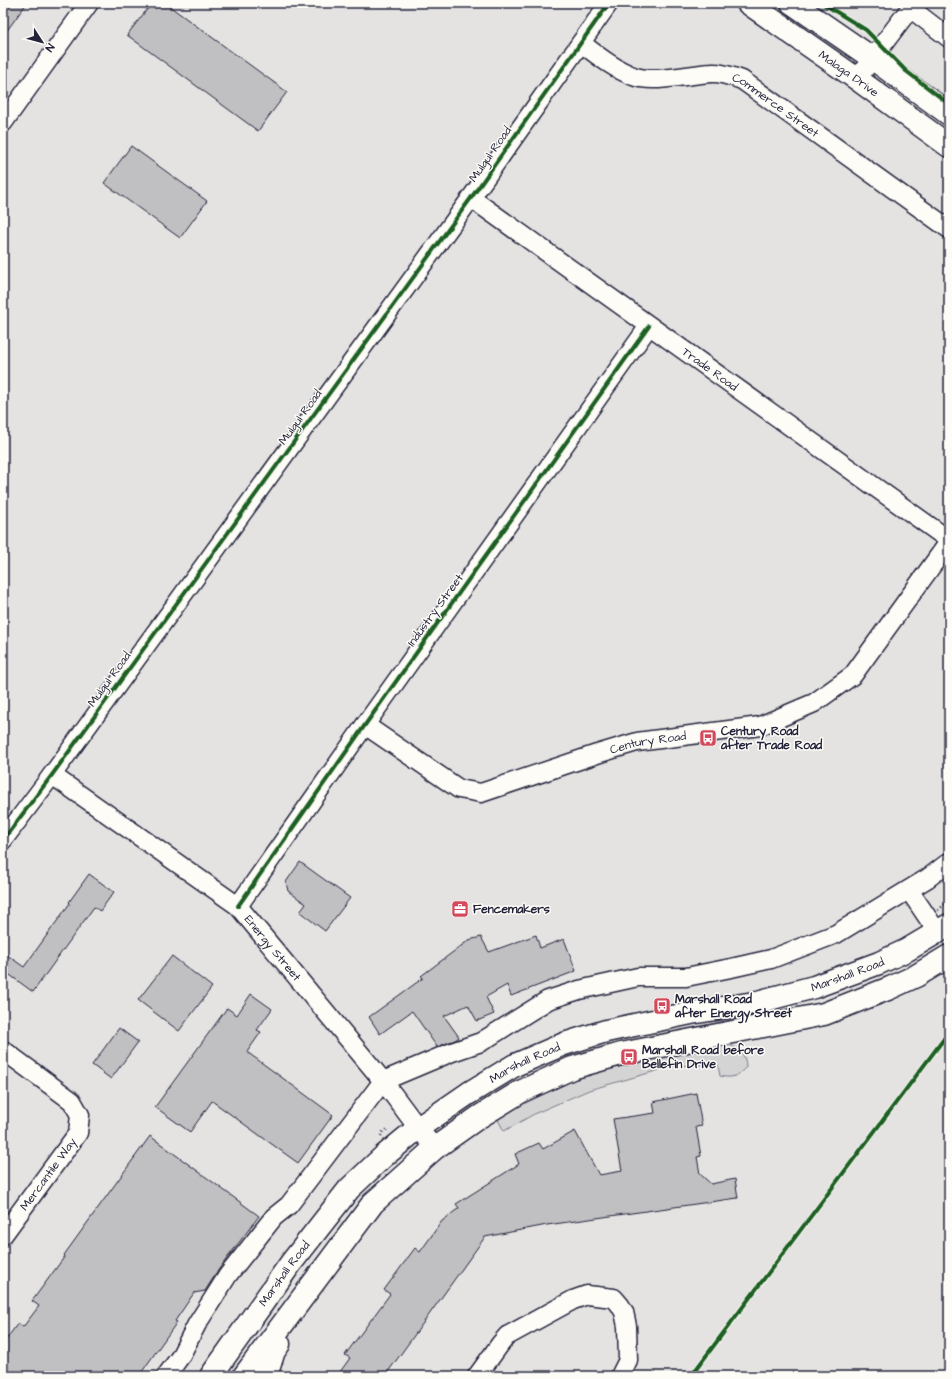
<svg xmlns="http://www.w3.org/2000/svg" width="952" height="1379" font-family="'Architects Daughter',sans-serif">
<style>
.built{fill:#e4e3e2}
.green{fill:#d5d4d5;stroke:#7c7b88}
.building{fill:#c0bfc2;stroke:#22223b}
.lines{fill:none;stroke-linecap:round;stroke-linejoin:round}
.minor-casing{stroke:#22223b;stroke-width:21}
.major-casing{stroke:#22223b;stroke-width:25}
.path{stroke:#22223b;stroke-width:2.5;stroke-dasharray:1 3;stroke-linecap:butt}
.minor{stroke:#fdfcf7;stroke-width:18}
.major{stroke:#fdfcf7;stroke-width:22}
.cycleway-casing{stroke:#fdfcf7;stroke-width:6}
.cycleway{stroke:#1b5e20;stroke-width:4}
.labels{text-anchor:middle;stroke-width:3;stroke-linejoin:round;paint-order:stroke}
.street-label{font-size:12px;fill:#22223b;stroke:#fdfcf7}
.poi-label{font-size:12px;font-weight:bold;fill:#22223b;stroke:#fdfcf7;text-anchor:start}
</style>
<rect width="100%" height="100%" fill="#f4f3ef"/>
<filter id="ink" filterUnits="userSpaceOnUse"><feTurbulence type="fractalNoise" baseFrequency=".025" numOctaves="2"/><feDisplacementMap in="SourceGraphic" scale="8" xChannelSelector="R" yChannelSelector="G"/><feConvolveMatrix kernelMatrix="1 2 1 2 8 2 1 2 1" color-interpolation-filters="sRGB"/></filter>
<g filter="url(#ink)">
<path class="built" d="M3,3H949V1376H3Z"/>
<path class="green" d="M726,1044C738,1047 746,1054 746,1067C738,1076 732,1079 720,1076L718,1065H689L670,1067L589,1090L536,1113L504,1131L496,1116C538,1095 580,1072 626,1062C659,1055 693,1050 726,1044Z"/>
<path class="building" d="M3,3H27L3,36Z
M152,3H165L287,92L258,131L127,35Z
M131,146L207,201L180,238L104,183Z
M300,862L350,898L325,931L300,912L306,904L288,891L286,882Z
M89,874L114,892L100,911L94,907L33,992L3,970V952L24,967L70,903L69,902Z
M536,935L540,948L564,939L576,971L511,996L507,985L486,997L494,1014L477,1021L468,1005L444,1016L459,1037L455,1040L437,1047L412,1011L380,1034L369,1017L423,978L421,976L469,940L481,937L489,952Z
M172,956L212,987L179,1031L138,1000Z
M251,994L272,1009L257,1030L261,1032L247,1052L333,1115L298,1163L212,1101L190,1132L155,1107L227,1008L237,1015Z
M119,1028L138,1042L111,1079L92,1065Z
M696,1093L702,1126L696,1127L701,1156L697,1157L700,1174L711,1184L735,1179L738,1198L547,1225L485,1237L385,1376H337L350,1358L345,1355L390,1294L384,1290L415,1248L420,1252L442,1221L459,1208L456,1204L519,1164L515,1154L539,1143L543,1149L575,1131L599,1175L622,1171L613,1119L655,1113L653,1102Z
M150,1136L259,1216L219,1269L205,1291L194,1293L175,1321L177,1322L139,1376H3V1344L18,1323L23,1327L39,1306L32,1301L65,1256L64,1255Z"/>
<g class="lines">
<defs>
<g id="minor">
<path d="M910,8L949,38"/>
<path id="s1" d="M581,43C597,55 614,69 633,76C653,84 690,74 712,73C722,72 733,77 742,80L949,229"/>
<path d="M857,79L914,3"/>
<path d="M3,123L89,3"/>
<path id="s2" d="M471,198L949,540"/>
<path id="s3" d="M365,725L459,789L481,793L597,754L637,742L760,726L814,703L853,675L949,542"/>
<path id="s4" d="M52,775L238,906L383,1081L418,1128L435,1148"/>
<path d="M3,840L52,775L471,198L609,3"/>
<path d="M909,890L938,933"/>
<path d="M238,906L365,725L649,326"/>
<path d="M3,1050L72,1101L80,1115L78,1133L3,1235"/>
<path d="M166,1376L180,1357L197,1324L228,1275L274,1217L289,1205L383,1081L452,1052L481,1042L548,1000L579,990L638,977H686L731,968L771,959L836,934L928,878L949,862"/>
<path d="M477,1376L501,1343L507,1336L573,1300L587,1295L614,1298L620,1305L624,1312L627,1326L628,1360L620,1376"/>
</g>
<g id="major">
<path id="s5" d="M748,3L857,79L949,146"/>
<path d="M792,3L872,58L949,114"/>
<path id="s6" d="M211,1376L291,1263L349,1189L384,1156L418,1128L469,1093L515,1065L564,1044L606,1031L691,1013L754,1003L814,987L879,963L907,950L949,925"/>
<path d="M244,1376L373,1203L435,1148L479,1117L520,1092L572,1068L621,1054L824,1014L890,988L916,976L949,956"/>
<path d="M266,1376L274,1351L279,1344"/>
</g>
</defs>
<use href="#minor" class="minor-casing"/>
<use href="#major" class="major-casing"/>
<path class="path" d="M938,910L949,901
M381,1136L383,1132L388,1129"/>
<use href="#minor" class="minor"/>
<use href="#major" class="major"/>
<defs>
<path id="cycleway" d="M822,3L866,30L906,71L949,104
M3,840L52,775L471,198L609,3
M238,906L365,725L649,326
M691,1376L949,1032"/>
</defs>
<use href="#cycleway" class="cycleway-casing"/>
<use href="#cycleway" class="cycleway"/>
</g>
</g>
<defs>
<symbol id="bus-square" viewBox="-11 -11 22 22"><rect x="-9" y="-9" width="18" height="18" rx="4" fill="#d1495b" stroke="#fdfcf7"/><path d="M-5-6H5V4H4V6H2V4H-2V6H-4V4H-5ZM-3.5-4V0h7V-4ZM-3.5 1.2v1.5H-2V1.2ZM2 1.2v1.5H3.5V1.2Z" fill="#fff"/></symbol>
<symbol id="office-square" viewBox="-11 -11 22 22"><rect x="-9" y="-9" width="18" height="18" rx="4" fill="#d1495b" stroke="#fdfcf7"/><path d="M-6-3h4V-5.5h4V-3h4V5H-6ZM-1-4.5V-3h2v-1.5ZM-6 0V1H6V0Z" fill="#fff"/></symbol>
</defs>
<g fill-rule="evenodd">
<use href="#bus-square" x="698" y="728" width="20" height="20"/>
<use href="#office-square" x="450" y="899" width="20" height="20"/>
<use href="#bus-square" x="652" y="996" width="20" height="20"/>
<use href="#bus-square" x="619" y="1047" width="20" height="20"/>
</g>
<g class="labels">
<g class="street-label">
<text dy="4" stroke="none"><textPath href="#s5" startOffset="123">Malaga Drive</textPath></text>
<text dy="4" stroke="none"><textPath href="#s1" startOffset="214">Commerce Street</textPath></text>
<text transform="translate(490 154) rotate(-55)" y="4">Mulgul Road</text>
<text dy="4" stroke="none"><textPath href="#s2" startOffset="294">Trade Road</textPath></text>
<text transform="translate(300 417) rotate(-54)" y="4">Mulgul Road</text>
<text transform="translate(435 610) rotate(-54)" y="4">Industry Street</text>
<text transform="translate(109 679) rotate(-54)" y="4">Mulgul Road</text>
<text dy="4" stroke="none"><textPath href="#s3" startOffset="311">Century Road</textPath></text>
<text dy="4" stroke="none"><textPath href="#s4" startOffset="282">Energy Street</textPath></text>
<text dy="4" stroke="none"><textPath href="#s6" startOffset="786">Marshall Road</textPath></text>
<text dy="4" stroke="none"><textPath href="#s6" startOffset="450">Marshall Road</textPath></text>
<text transform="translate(48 1174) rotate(-54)" y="4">Mercantile Way</text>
<text dy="4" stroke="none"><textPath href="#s6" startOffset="126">Marshall Road</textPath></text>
</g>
<g class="poi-label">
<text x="721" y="735">Century Road<tspan x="721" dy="14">after Trade Road</tspan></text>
<text x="473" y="913">Fencemakers</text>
<text x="675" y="1003">Marshall Road<tspan x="675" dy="14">after Energy Street</tspan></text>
<text x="642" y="1054">Marshall Road before<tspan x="642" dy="14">Bellefin Drive</tspan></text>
</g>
</g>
<rect width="952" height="1379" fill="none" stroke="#fdfcf7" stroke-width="16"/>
<rect x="8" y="8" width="936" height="1363" fill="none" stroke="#22223b" stroke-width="1.5" filter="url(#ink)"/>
<g transform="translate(42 42) rotate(126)" stroke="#fdfcf7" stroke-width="3" paint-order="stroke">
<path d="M0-3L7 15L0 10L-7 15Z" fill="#22223b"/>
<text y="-6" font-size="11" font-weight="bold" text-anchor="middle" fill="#22223b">N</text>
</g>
</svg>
